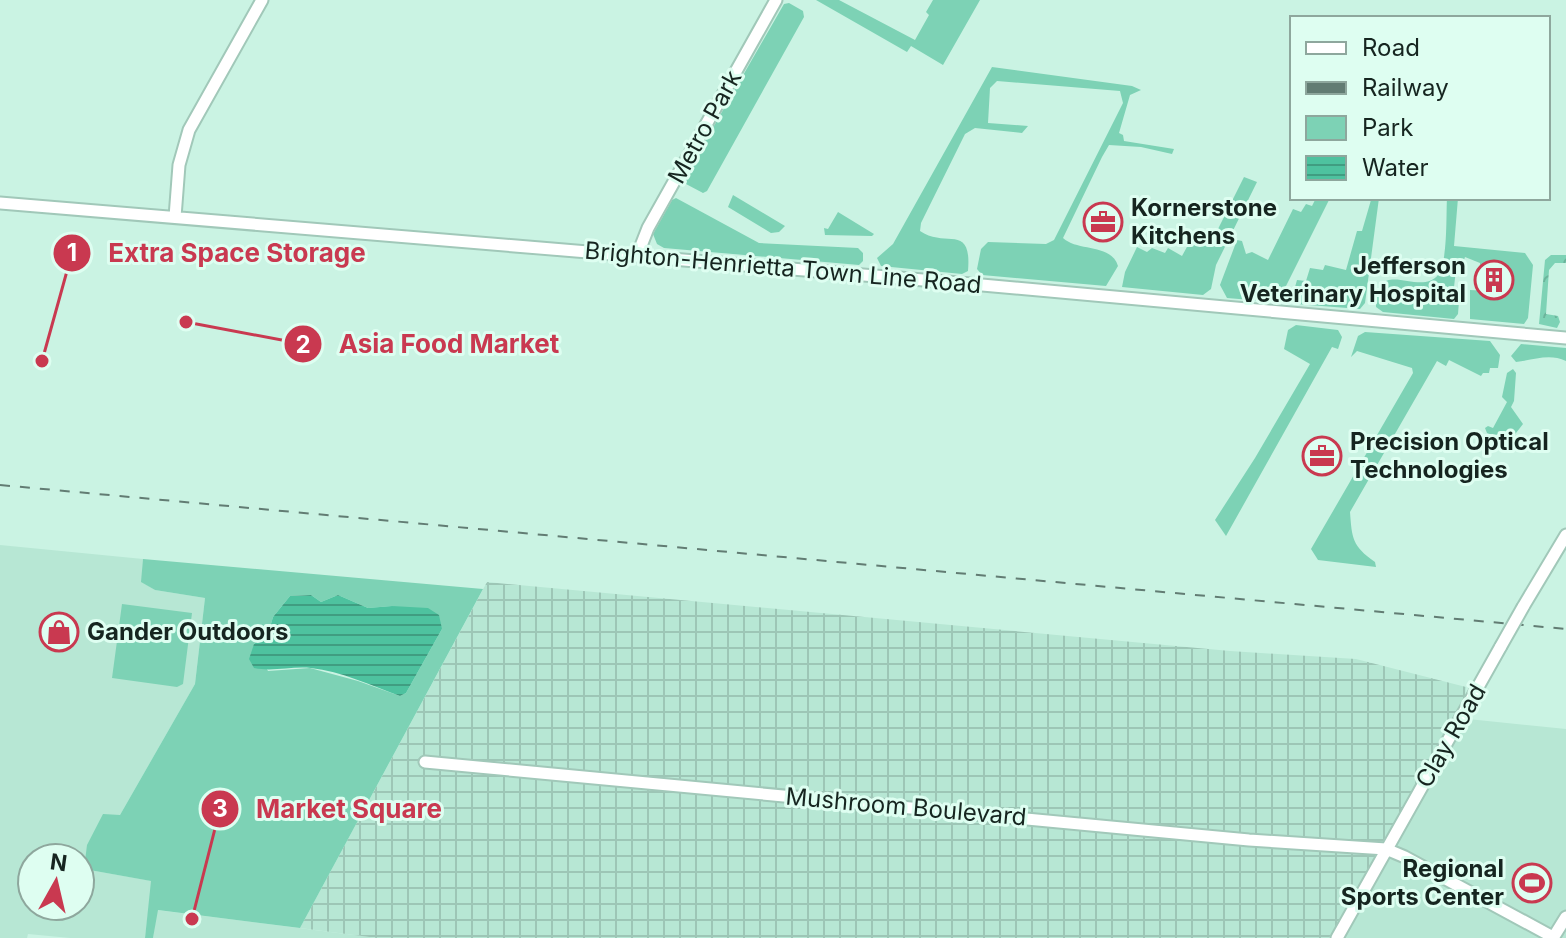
<svg xmlns="http://www.w3.org/2000/svg" width="1566" height="938" font-family="Inter,sans-serif">
<style>
.built{fill:#b7e7d4;fill-rule:evenodd}
.industrial{fill:url(#industrial-grid)}
.green{fill:#7dd2b5;fill-rule:evenodd}
.forest{fill:url(#forest-crowns)}
.water{fill:url(#water-rules)}
.lines{fill:none;stroke-linecap:round;stroke-linejoin:round}
.minor-casing{stroke:#a1c8b9;stroke-width:15}
.minor{stroke:#fff;stroke-width:11}
.rail{stroke:#627c73;stroke-width:2;stroke-dasharray:10 10;stroke-linecap:butt}
.minor-bridge-casing{stroke:#a1c8b9;stroke-width:15;stroke-linecap:butt}
.minor-bridge{stroke:#fff;stroke-width:11}
.labels{text-anchor:middle;stroke-width:6;stroke-linejoin:round;paint-order:stroke}
.street-label{font-size:24px;fill:#162520;stroke:#defef1}
.poi-label{font-size:24px;font-weight:bold;fill:#162520;stroke:#defef1;text-anchor:start}
.leader{fill:none;stroke:#c93950;stroke-width:3}
.callout-dot{fill:#c93950;stroke:#defef1;stroke-width:3}
.mark-label{font-size:24px;text-anchor:middle;font-weight:bold;fill:#fff}
.callout-label{font-size:26px;text-anchor:middle;font-weight:bold;fill:#c93950;stroke:#defef1;stroke-width:6;stroke-linejoin:round;paint-order:stroke}
</style>
<defs>
<pattern id="industrial-grid" width="8" height="8" patternUnits="userSpaceOnUse" patternTransform="scale(2)"><rect width="8" height="8" fill="#b7e7d4"/><path d="M0 4h8M4 0v8" fill="none" stroke="#9dc6b6"/></pattern>
<pattern id="forest-crowns" width="20" height="18" patternUnits="userSpaceOnUse" patternTransform="scale(2)"><rect width="20" height="18" fill="#7dd2b5"/><path d="M2 6a3 3 0 1 1 6 0M12 15a3 3 0 1 1 6 0" fill="none" stroke="#6bb49b"/></pattern>
<pattern id="water-rules" width="6" height="5" patternUnits="userSpaceOnUse" patternTransform="scale(2)"><rect width="6" height="5" fill="#4ec29f"/><path d="M0 2.5h6" fill="none" stroke="#409d81"/></pattern>
</defs>
<rect width="100%" height="100%" fill="#caf3e3"/>
<path class="built" d="M0,545L143,559L142,582L155,590L205,598L195,684L120,815L84,869L152,881L145,938H70L28,934L27,938H0ZM32,858H80V906H32Z
M1468,719L1566,729V938H1343Z
M157,910L377,938H153Z"/>
<path class="industrial" d="M487,582L1230,651L1356,659L1466,687L1465,696L1329,938H377L300,928Z"/>
<path class="green" d="M816,0H839L915,40L929,15L926,12L933,0H980L943,65L911,46L907,52Z
M789,3L803,11L804,17L707,191L703,193L686,184L684,178L784,4Z
M992,67L1132,86L1141,90L1130,95L1119,133L1123,135L1124,141L1174,149L1172,154L1141,147L1109,145L1102,157L1063,238C1078,252 1111,243 1118,266L1106,286L982,275L977,269L981,249L988,242L1046,244L1054,240L1123,103L1120,91L997,81L990,88L988,123L1028,126L1022,133L975,128L965,134L921,223L920,231C946,249 972,222 968,271L962,274L881,266L877,258L893,244Z
M1244,177L1257,182L1216,265L1211,289L1203,295L1122,287L1125,272L1137,247L1147,252L1152,248L1165,253L1168,248L1182,256L1188,245L1197,241L1209,247Z
M733,195L785,226L779,232L771,233L728,207Z
M676,198L759,243L858,248L863,253V261L859,265L664,248L657,244L653,234L672,200Z
M1316,198H1330L1282,294L1276,302L1227,298L1220,285L1237,240L1242,241L1246,254L1252,252L1268,260L1293,209L1301,212L1306,204L1312,206Z
M1367,198H1379L1365,303L1360,309L1296,304L1291,301L1297,280L1306,281L1310,268L1323,270L1325,265L1346,270L1357,231H1362L1371,200Z
M1447,198H1458L1454,246L1525,253L1533,265L1528,318L1524,324L1470,319V290L1509,292L1511,270L1480,267V263L1465,257L1464,260L1457,261L1454,287L1460,288L1458,314L1454,319L1383,312L1376,307C1376,254 1419,298 1438,275C1448,262 1446,215 1447,198Z
M838,212L874,234L872,236L825,235L824,228L828,229Z
M1296,325L1338,330L1342,337L1338,349L1332,347L1226,536L1215,520L1255,458L1310,364L1284,349L1288,330Z
M1365,332L1490,341L1500,355L1498,368H1490L1489,373H1483L1481,376L1449,360L1446,366L1437,361L1350,512C1352,538 1352,546 1375,562L1376,567L1318,560L1311,549L1413,373L1412,368L1357,351L1351,357L1358,336Z
M1521,344L1566,348V361C1549,353 1534,360 1516,362L1511,356Z
M1513,369L1516,373L1514,401L1511,407L1523,424L1509,442L1487,433L1485,428L1488,426L1493,428L1507,402L1502,397L1507,373Z
M143,559L483,589L300,928L158,910L153,938H145L151,881L84,869L87,845L103,814L120,815L195,684L205,598L155,590L141,582ZM311,595L321,602L338,595L368,608L392,606L442,629L406,693L400,696L358,681L310,668L268,671L254,644L268,634L273,617L290,596Z
M122,604L192,613L183,684L177,687L112,678Z"/>
<path class="forest" d="M1551,255H1566V263H1555L1549,270L1546,314L1558,316L1560,322L1557,328L1539,324L1545,260Z"/>
<path class="water" d="M311,595L321,602L338,595L368,608L392,606L428,608L439,615L442,629L406,693L400,696C372,686 341,671 311,668C292,666 273,672 254,668L249,659L254,644L268,634L273,617L290,596Z"/>
<g class="lines">
<defs>
<path id="minor" d="M0,203L971,284L1566,338
M175,217L179,165L189,130L262,0
M637,256L648,228L776,0
M1523,607L1566,535
M425,762L1249,840L1386,849L1405,857L1553,937
M1337,938L1501,646
M1553,938L1566,917"/>
</defs>
<use href="#minor" class="minor-casing"/>
<use href="#minor" class="minor"/>
<path class="rail" d="M0,485L1566,629"/>
<defs>
<path id="minor-bridge" d="M1501,646L1523,607"/>
</defs>
<use href="#minor-bridge" class="minor-bridge-casing"/>
<use href="#minor-bridge" class="minor-bridge"/>
</g>
<defs>
<symbol id="office-ring" viewBox="-11 -11 22 22"><circle r="9.5" fill="#defef1" stroke="#c93950" stroke-width="1.5"/><path d="M-6-3h4V-5.5h4V-3h4V5H-6ZM-1-4.5V-3h2v-1.5ZM-6 0V1H6V0Z" fill="#c93950"/></symbol>
<symbol id="building-ring" viewBox="-11 -11 22 22"><circle r="9.5" fill="#defef1" stroke="#c93950" stroke-width="1.5"/><path d="M-4-6H4V6H1V3H-1V6H-4ZM-2.5-4.3h1.7v1.8h-1.7ZM.8-4.3h1.7v1.8H.8ZM-2.5-1h1.7V.8h-1.7ZM.8-1h1.7V.8H.8Z" fill="#c93950"/></symbol>
<symbol id="shop-ring" viewBox="-11 -11 22 22"><circle r="9.5" fill="#defef1" stroke="#c93950" stroke-width="1.5"/><path d="M-5-2.5h2.3a2.7 3.5 0 0 1 5.4 0H5L5.5 6h-11ZM-1.5-2.5h3a1.5 2.3 0 0 0-3 0Z" fill="#c93950"/></symbol>
<symbol id="stadium-ring" viewBox="-11 -11 22 22"><circle r="9.5" fill="#defef1" stroke="#c93950" stroke-width="1.5"/><path d="M0-5a6.5 5 0 1 0 0 10a6.5 5 0 1 0 0-10ZM-3.5-1.8h7v3.6h-7Z" fill="#c93950"/></symbol>
</defs>
<g fill-rule="evenodd">
<use href="#office-ring" x="1081" y="200" width="44" height="44"/>
<use href="#building-ring" x="1472" y="258" width="44" height="44"/>
<use href="#office-ring" x="1300" y="434" width="44" height="44"/>
<use href="#shop-ring" x="37" y="610" width="44" height="44"/>
<use href="#stadium-ring" x="1510" y="861" width="44" height="44"/>
</g>
<g class="labels">
<g class="street-label">
<text transform="translate(705 127) rotate(-61)" y="8">Metro Park</text>
<text transform="translate(783 268) rotate(5)" y="8">Brighton-Henrietta Town Line Road</text>
<text transform="translate(1451 736) rotate(-60)" y="8">Clay Road</text>
<text transform="translate(906 807) rotate(5)" y="8">Mushroom Boulevard</text>
</g>
<g class="poi-label">
<text x="1131" y="216">Kornerstone<tspan x="1131" dy="28">Kitchens</tspan></text>
<text x="1466" y="274" text-anchor="end">Jefferson<tspan x="1466" dy="28">Veterinary Hospital</tspan></text>
<text x="1350" y="450">Precision Optical<tspan x="1350" dy="28">Technologies</tspan></text>
<text x="87" y="640">Gander Outdoors</text>
<text x="1504" y="877" text-anchor="end">Regional<tspan x="1504" dy="28">Sports Center</tspan></text>
</g>
</g>
<path class="leader" d="M42 361L72 253M186 322L303 344M192 919L220 809"/>
<g class="callout-dot">
<circle cx="42" cy="361" r="8"/>
<circle cx="186" cy="322" r="8"/>
<circle cx="192" cy="919" r="8"/>
<circle cx="72" cy="253" r="20"/>
<circle cx="303" cy="344" r="20"/>
<circle cx="220" cy="809" r="20"/>
</g>
<g class="mark-label">
<text x="72" y="261">1</text>
<text x="303" y="353">2</text>
<text x="220" y="817">3</text>
</g>
<g class="callout-label">
<text x="237" y="262">Extra Space Storage</text>
<text x="449" y="353">Asia Food Market</text>
<text x="349" y="818">Market Square</text>
</g>
<rect x="1290" y="16" width="260" height="184" fill="#defef1" stroke="#8ea79d" stroke-width="2"/>
<rect x="1306" y="42" width="40" height="12" fill="#ffffff" stroke="#8ea79d" stroke-width="2"/>
<text x="1362" y="56" font-size="24" fill="#162520">Road</text>
<rect x="1306" y="82" width="40" height="12" fill="#627c73" stroke="#8ea79d" stroke-width="2"/>
<text x="1362" y="96" font-size="24" fill="#162520">Railway</text>
<rect x="1306" y="116" width="40" height="24" fill="#7dd2b5" stroke="#8ea79d" stroke-width="2"/>
<text x="1362" y="136" font-size="24" fill="#162520">Park</text>
<rect x="1306" y="156" width="40" height="24" fill="url(#water-rules)" stroke="#8ea79d" stroke-width="2"/>
<text x="1362" y="176" font-size="24" fill="#162520">Water</text>
<g transform="translate(56 882) rotate(8)"><circle r="38" fill="#defef1" stroke="#8ea79d" stroke-width="2"/>
<path d="M0-6L14 30L0 20L-14 30Z" fill="#c93950"/>
<text y="-12" font-size="22" font-weight="bold" text-anchor="middle" fill="#162520">N</text>
</g>
</svg>
